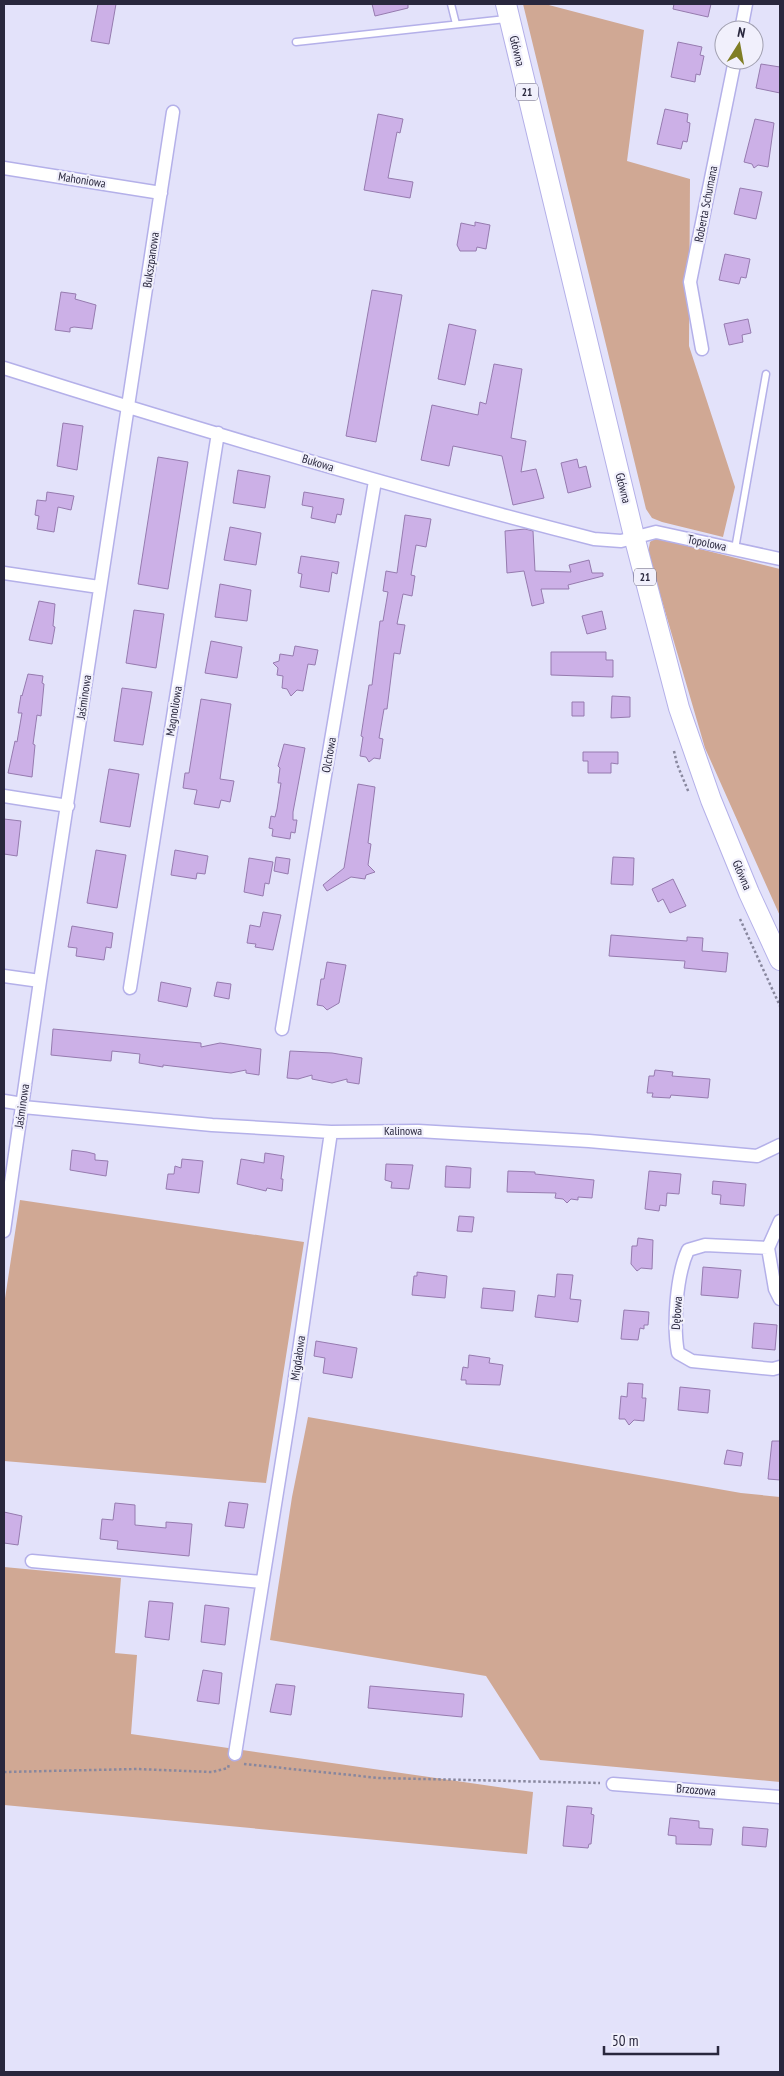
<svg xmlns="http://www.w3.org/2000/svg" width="784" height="2076" font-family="'PT Sans Narrow',sans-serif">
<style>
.green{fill:#d0a894}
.building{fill:#ccb0e7;stroke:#967baf}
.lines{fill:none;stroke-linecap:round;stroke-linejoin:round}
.service-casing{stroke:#b4b0e9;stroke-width:9}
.minor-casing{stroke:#b4b0e9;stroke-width:15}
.primary-casing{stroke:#b4b0e9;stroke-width:22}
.path{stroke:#88879e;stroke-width:2.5;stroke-dasharray:2.5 2.5;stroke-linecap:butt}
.service{stroke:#fff;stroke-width:6}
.minor{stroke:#fff;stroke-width:12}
.primary{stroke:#fff;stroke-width:20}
.labels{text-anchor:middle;stroke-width:4.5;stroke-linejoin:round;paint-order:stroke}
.shield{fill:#f1f0fc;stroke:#656376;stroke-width:1}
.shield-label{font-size:11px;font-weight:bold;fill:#29273d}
.street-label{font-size:12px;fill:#29273d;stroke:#f1f0fc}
</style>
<rect width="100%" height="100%" fill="#e3e2fa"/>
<path class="green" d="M523,4H545L644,30L627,161L690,179L689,346L735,487L723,537L662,522L652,518L646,509Z
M656,538L780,569V916L705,748L648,553L650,542Z
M20,1200L304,1242L266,1483L4,1461V1305Z
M308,1417L741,1493L780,1497V1782L540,1760L486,1676L270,1640L292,1497Z
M4,1567L121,1578L115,1653L137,1655L131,1734L533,1792L527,1854L4,1805Z"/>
<path class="building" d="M98,4H116L109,44L91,41Z
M372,4H408V8L375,16Z
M674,4H711L708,17L673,9Z
M678,42L702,47L700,55L704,56L700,75L696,74L695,82L671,77Z
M761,64L780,67V93L756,88Z
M665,109L688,114L687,122L690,123L689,132L687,142L683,141L681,149L657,144Z
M378,114L403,119L400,133L397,132L388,178L413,182L410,198L364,190Z
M755,119L774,123L768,167L758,165L754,168L752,164L744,162Z
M740,188L762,192L756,219L734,214Z
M475,222L490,225L486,249L477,247L476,251H460L457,245L461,223L475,226Z
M725,254L750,259L746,278L741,277L739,284L719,280Z
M372,290L402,295L376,442L346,436Z
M61,292L76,294L75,299L96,305L92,329L74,327L70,328V332L55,330Z
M748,319L751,333L742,335L743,342L729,345L724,324Z
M449,324L476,330L465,385L438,379Z
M494,364L522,369L511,438L526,441L521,472L536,469L544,498L513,505L502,456L453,446L449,466L421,460L432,405L478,415L480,402L486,404Z
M63,423L83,426L77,470L57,466Z
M158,457L188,462L168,589L138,584Z
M577,459L579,468L586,466L591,487L568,493L561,463Z
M238,470L270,476L265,508L233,503Z
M47,492L74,496L71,510L58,507L54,532L37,529L39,516L35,515L37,500L46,501Z
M304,492L344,499L341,515L337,514L335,523L311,518L313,507L302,505Z
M405,515L431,519L426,547L416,545L411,575L415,576L412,596L403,594L397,624L405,625L400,654L394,653L387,709H384L379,738L383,739L380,759L374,758L369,762L366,757L360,756L363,737L361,736L369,685H372L380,621H383L388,592L383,591L386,571L397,573Z
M230,527L261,533L256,565L224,560Z
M525,529L533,531L535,571L571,572L569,565L589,560L592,573H603V576L568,585L569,589H541L544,603L532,606L524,571L507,573L505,531Z
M301,556L339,562L337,574L332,572L329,592L300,587L302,574L298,573Z
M220,584L251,590L247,621L215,617Z
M39,601L55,604L53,626L55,627L52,644L29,640Z
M134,610L164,614L156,668L126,663Z
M602,611L606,629L587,634L582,616Z
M211,641L242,647L237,678L205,673Z
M295,646L318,650L315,665L308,664L303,691L297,690L291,696L287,689L282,688L283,676L277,675L278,668L273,663L279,661L280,654L293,656Z
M551,652H606V660H613V677L551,675Z
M28,674L43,676L42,683L44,684L41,716L37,715L33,744L35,745L32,777L8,773L15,741L17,742L22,713H18L21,695L22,696Z
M122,688L152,692L143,745L114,741Z
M612,696L630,697V717L611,718Z
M201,699L231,704L220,779L234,781L230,802L221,800L219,808L194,804L197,790L183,788L185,773H189Z
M572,702H584V716H572Z
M284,744L305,748L293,812V820H297L295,833L291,832L290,839L272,836L273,829L269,828L271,816L275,817L277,809L281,783H278L280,768L278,766Z
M583,752H618V764L611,763V773H588V761H583Z
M109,769L139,774L130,827L100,822Z
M358,784L375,787L368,843L371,844L368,865L375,872L366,875L365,879L351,877L327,891L323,885L344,868Z
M4,819L21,821L17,856L4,854Z
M96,850L126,855L117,908L87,903Z
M175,850L208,856L205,874L197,873L196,879L171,875Z
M276,857L290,859L288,874L274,871Z
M613,857L634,858L633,885L611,884Z
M249,858L273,862L269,884L265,883L263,896L244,892Z
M673,879L686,906L670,913L663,899L658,902L652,889Z
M263,912L281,915L273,950L255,947L256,944L247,943L250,925L260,927Z
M72,926L113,933L111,948L106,947L104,960L76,956L77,948L68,947Z
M611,935L687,941V937L703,938L702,951L728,953L726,972L684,968L685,961L609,956Z
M327,962L346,965L339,1003L327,1010L323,1006L317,1005L321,979H324Z
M161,982L191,988L187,1007L158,1001Z
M217,982L231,984L229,999L214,996Z
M53,1029L201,1043V1047L220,1043L261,1049L259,1075L246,1073V1070L231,1073L163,1065V1067L139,1063L140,1054L112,1051L111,1061L51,1055Z
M290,1051L332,1053L362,1058L359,1084L347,1082V1079L332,1083L312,1079V1075L298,1079L287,1078Z
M655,1070L673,1072L672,1076L710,1079L708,1098L671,1095L670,1098L652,1097L653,1093H647L649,1076H654Z
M72,1150L87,1152L95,1154V1160L108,1161L106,1176L70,1170Z
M265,1153L284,1156L281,1179H283L282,1191L267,1188L266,1191L237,1184L241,1159L264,1163Z
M182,1159L203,1161L199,1193L166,1189L168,1174H174L175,1166L181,1168Z
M386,1164L413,1165L409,1189L391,1188L392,1182L385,1180Z
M446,1166L471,1168L470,1188L445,1187Z
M508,1171L535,1172V1174L594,1180L592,1198L578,1197V1200L571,1199L567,1203L563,1199L555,1198L556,1193L507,1192Z
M649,1171L681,1174L679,1194L667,1193L666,1206L660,1205L659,1211L645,1209Z
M713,1181L746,1184L744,1206L720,1204L721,1195L712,1194Z
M459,1216L474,1217L472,1232L457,1231Z
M638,1238L653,1240L652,1269L641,1268L637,1271L631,1264L632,1246H637Z
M703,1267L741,1270L738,1298L701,1295Z
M417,1272L447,1276L445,1298L412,1295L414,1276H417Z
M557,1274L573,1275L570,1299L581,1300L578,1322L535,1317L538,1295L555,1297Z
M483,1288L515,1291L513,1311L481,1308Z
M624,1310L649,1312L648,1325H644V1329L640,1328L638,1340L621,1339Z
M754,1323L777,1325L775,1350L752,1348Z
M316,1341L357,1348L352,1378L323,1373L325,1358L314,1356Z
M469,1355L490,1358L489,1363L503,1365L500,1385L466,1384V1380H461L463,1367L468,1368Z
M628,1383L643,1384L642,1398H646L644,1421L634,1420L629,1425L625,1419H619L621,1396L627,1397Z
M680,1387L710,1390L708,1413L678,1410Z
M772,1441H780V1480L768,1479Z
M727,1450L743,1453L741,1466L724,1464Z
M229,1502L248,1504L244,1528L225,1526Z
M115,1503L135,1505V1525L166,1528V1522L192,1524L189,1556L117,1549L118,1541L100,1539L102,1519L113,1520Z
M4,1512L22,1516L18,1545L4,1543Z
M149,1601L173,1603L169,1640L145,1637Z
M205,1605L229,1608L225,1645L201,1642Z
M203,1670L222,1673L219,1704L197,1701Z
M276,1684L295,1686L291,1715L270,1712Z
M370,1686L464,1694L462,1717L368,1708Z
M567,1806L592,1808L591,1814L594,1815L591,1844H589L588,1848L563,1846Z
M670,1818L699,1821V1828L713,1829L711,1845L676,1844V1836L668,1835Z
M743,1827L768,1829L766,1847L742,1845Z"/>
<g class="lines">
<defs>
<path id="service" d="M451,4L456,24
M296,42L506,19
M735,549L766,374"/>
<path id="minor" d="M741,30L746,4
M4,168L161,193
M702,349L690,282L735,60
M4,368C199,430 395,488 594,539L621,541L656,532L780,559
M4,573L99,587
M4,796L68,806
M4,976L40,981
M130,988L218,433
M282,1029L375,481
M4,1101L23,1104
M23,1107L212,1125L331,1132L418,1131L589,1141L757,1156L780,1145
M780,1221L768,1248L775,1289L780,1299
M4,1231L40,981L173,112
M768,1248L705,1245L688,1250C676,1276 673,1326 678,1353L692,1361L773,1369L780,1367
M32,1561L262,1582
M235,1754L291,1405L331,1132
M613,1784L780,1797"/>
<path id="primary" d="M506,4L634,536L679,708L711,800L749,893L780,960"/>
</defs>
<use href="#service" class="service-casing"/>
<use href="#minor" class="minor-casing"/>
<use href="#primary" class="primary-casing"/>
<path class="path" d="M674,751L677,764L689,793
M740,919L780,1006
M244,1764L379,1778L600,1783
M4,1772L137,1769L212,1772L228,1768L229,1764"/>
<use href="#service" class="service"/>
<use href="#minor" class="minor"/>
<use href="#primary" class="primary"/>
</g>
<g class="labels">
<g class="shield">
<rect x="516" y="83.5" width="22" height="17" rx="4"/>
<rect x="634" y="568.5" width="22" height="17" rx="4"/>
</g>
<g class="shield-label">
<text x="527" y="96">21</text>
<text x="645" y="581">21</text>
</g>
<g class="street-label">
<text transform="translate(517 51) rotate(77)" y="4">Główna</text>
<text transform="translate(82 180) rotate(9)" y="4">Mahoniowa</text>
<text transform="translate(706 204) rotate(-79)" y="4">Roberta Schumana</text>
<text transform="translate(151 260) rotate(-82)" y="4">Bukszpanowa</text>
<text transform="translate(318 463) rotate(17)" y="4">Bukowa</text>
<text transform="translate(623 488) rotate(76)" y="4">Główna</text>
<text transform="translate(707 543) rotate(12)" y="4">Topolowa</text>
<text transform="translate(84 697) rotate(-82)" y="4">Jaśminowa</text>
<text transform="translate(174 711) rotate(-81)" y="4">Magnoliowa</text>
<text transform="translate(329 755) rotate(-80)" y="4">Olchowa</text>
<text transform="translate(742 875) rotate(67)" y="4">Główna</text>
<text transform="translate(22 1106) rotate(-82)" y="4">Jaśminowa</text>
<text x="403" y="1135">Kalinowa</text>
<text transform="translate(677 1313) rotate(-86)" y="4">Dębowa</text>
<text transform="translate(298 1358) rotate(-82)" y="4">Migdałowa</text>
<text transform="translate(696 1790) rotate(5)" y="4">Brzozowa</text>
</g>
</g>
<rect width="784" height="2076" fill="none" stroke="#29273d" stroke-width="10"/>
<g transform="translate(739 45) rotate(11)"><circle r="24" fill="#f1f0fc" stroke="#a1a0b0"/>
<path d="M0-4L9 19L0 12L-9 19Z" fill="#807e25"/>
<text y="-8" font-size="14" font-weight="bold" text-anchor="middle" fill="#29273d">N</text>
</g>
<path d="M604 2046v8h114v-8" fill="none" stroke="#29273d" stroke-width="2.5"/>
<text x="612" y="2046" font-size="15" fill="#29273d" stroke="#f1f0fc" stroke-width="4" paint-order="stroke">50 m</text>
</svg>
